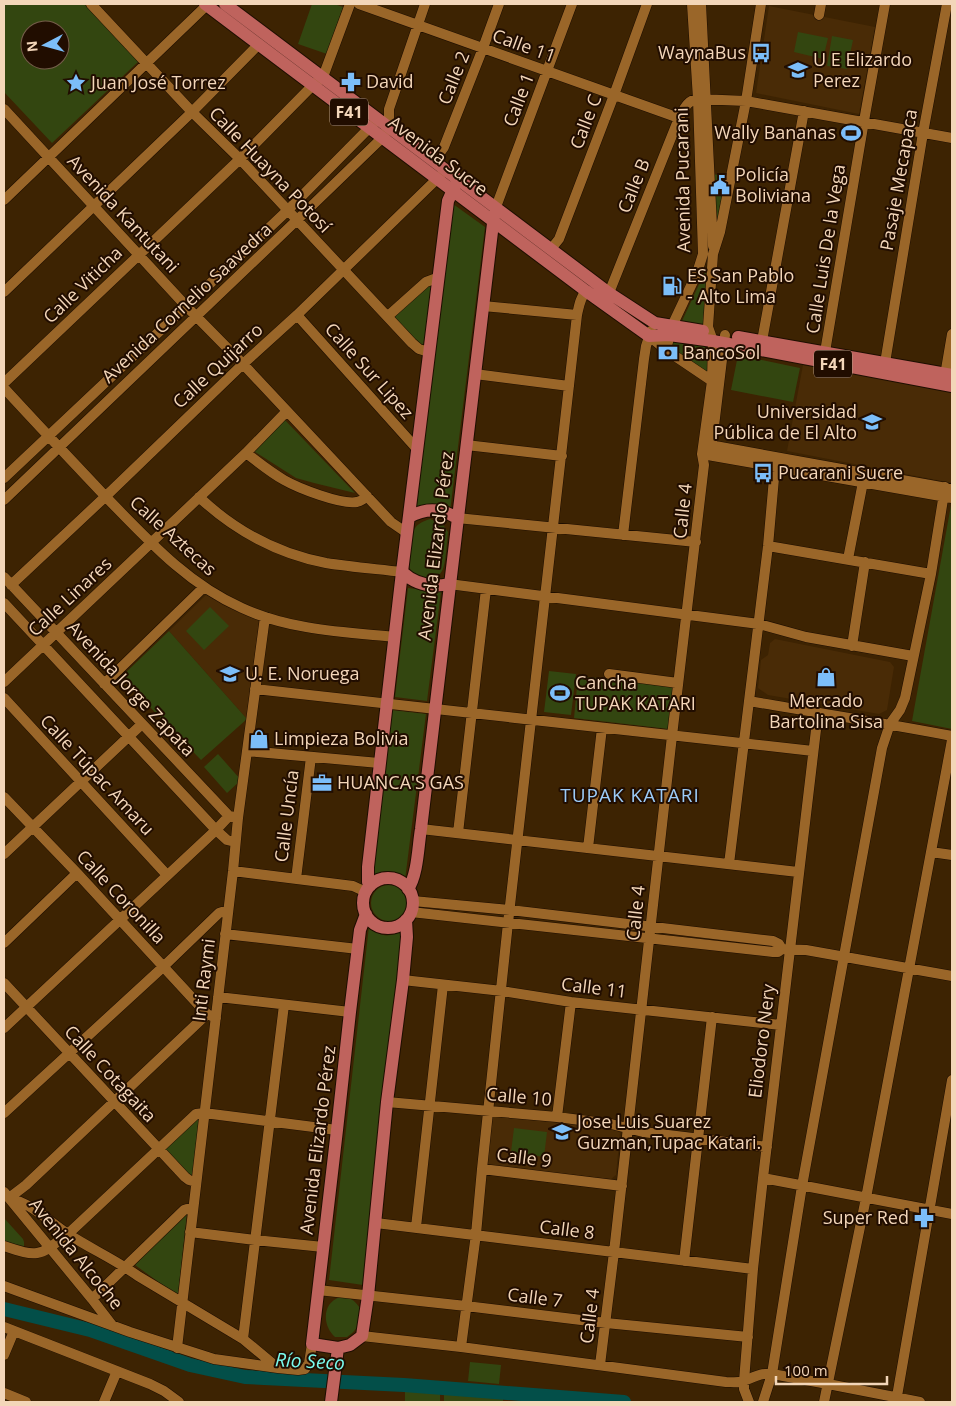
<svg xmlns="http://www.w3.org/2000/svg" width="956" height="1406" font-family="'Open Sans',sans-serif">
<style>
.built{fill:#492b06}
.green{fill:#334610;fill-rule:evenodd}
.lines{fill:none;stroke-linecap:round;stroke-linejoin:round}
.river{stroke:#034f49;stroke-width:14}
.minor-casing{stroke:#1e0e00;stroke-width:11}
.major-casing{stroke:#1e0e00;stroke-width:14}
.minor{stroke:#9a6629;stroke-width:10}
.major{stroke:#bf635d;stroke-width:12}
.labels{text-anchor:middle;stroke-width:4;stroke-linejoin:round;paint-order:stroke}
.shield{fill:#210d00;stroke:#b49a82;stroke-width:1}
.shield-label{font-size:16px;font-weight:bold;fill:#f3d6b9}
.street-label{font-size:18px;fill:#f3d6b9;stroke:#210d00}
.poi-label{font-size:18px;fill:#f3d6b9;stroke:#210d00;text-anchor:start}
.neighbourhood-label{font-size:19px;letter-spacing:1px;fill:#9cccf8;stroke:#210d00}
.water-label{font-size:19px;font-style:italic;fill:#7afbee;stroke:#210d00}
</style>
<rect width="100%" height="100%" fill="#3d2302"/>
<path class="built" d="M769,6L875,27L859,114L756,93Z
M803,365L952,392V483L787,451Z
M206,595H212L257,618L259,622L247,719L169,631Z
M775,639L890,662L894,667L887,710L879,714L768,695L758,688L761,660L768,655L770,643Z
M495,1115L618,1129L620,1133L616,1175L611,1179L486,1166L491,1117Z"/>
<path class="green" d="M4,4H84L139,61L52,143L4,92ZM30,30H60V60H30Z
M312,4H334L343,7L327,54L298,44Z
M798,32L828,38L823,59L794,52Z
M832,36L853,40L847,69L827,66Z
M713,174L727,177L718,235Z
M453,204L485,227L450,512L416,508Z
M708,265H711L703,325H700L684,323L682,321Z
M432,281L425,346L421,347L395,318V315Z
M674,341L707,346L710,347L708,371L706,372L671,348L672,343Z
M738,355L800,368L793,402L731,390Z
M283,418L355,493L314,483L296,478L252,450Z
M951,505H952V729L912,721Z
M430,519L442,523L448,532C447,540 446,565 442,571C434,584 411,580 409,565C408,561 412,533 414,530C416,524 424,521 430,519Z
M408,588L441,592L427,701L395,697Z
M210,607L229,626L204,650L186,631Z
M169,631L247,719L201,760L121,677Z
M549,671L576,674L571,715L544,712Z
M578,676L674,686L669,729L574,718Z
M391,710L426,714L405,880C393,869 386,869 372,876Z
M218,754L241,780L227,793L204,767Z
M371 903a18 18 0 1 1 36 0a18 18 0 1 1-36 0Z
M369,926C381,938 390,938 404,929L363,1285L329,1280Z
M200,1115L193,1180L164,1149Z
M514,1128L547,1132L544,1157L511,1152Z
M187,1212L178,1296L135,1265Z
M4,1218L23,1239L24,1242V1247L4,1242Z
M340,1297C352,1298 353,1299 361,1309C359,1323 359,1329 347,1337H335C322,1325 322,1303 340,1297Z
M470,1362L501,1365L499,1384L468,1381Z
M405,1392H440V1402H405Z
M444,1393L503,1397V1402H444Z"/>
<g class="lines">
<path class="river" d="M4,1309L90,1330L190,1365L245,1377L404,1385L624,1402"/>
<defs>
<path id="minor" d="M91,4L192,112L240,159L412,343L419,349L429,352
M359,4L679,118
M701,4L713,246
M819,15L821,4
M4,109L186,306L243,364L391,522L407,533
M434,161L444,147L483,48L499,4
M4,200L207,5
M496,207L572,4
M551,249L559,239L614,95L647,4
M4,292L192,112L259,44
M609,293L679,118C684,109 687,100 698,99L746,101L952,138
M483,306L577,315
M297,315L417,449
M388,316L426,282L434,279L438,280
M649,336L666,350L715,383
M762,341L804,111
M666,350L672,326L697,273L703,254L698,99L692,4
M825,352L864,121L885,4
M885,363L923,133L947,4
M475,374L569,386
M944,381L952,334
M4,383L240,159L313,85L323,77L350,4
M4,388C37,424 71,460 105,496C146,538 187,584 242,608C290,630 343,632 394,637
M704,444L952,489
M466,445L562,456
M711,451L725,335
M246,453C258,462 270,472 284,480C298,488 341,505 357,502C361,501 364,499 367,496
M702,454L952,498
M4,478L288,210L374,123
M199,497C234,530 278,554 326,563C351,567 377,569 402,572
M4,500L297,220L383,137L389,126V109L425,4
M457,518L696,542
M623,535L644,359L646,346L651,331
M768,546L931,574
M848,559L863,482
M4,577L229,816L238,818
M449,584L759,624L806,637L913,656
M11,585L106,496L243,364L297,315L441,175
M4,603L216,830L227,840L235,842
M852,646L865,562
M609,674L678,683
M4,682L246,453L287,411
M104,684L204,587
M255,689L813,751
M4,698L167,875
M749,701C817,713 885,723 952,736
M247,751L379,763
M4,797L77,873L207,1014L216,1018
M421,829L798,872
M458,833L486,589
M588,848L602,728
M931,852L952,855
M4,854L142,724
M729,864L768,546L775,467
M233,871L353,886L366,892
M296,879L311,757
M413,901L510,910L773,941L779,944L782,949
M411,912L773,952H778L782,949L806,950L952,976
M225,934L358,949
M4,943L77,873
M403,980L502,991L571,1002L781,1025
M4,983L185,1177L189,1180L196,1182
M218,997L350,1012
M4,1028L216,830L229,816
M387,1102L557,1117L611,1124L643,1132L767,1147
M4,1113L163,967L219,913L222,912L228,911
M557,1117L571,1002
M482,1169L622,1186
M763,1178L952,1214
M4,1192L92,1299L112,1325
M9,1198C33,1204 48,1221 68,1234C91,1249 116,1260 138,1276L243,1339L278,1368
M9,1198L26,1185L207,1014
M376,1223L753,1269
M416,1227L443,985
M190,1232L255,1240L323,1247
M4,1246C39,1258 39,1256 68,1234L196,1114L204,1113L337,1130
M684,1261L712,1017
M4,1286L130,1332L214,1359L278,1368L298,1370L305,1369L309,1363L312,1344
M318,1290L466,1306L606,1323L748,1337
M92,1299L184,1210L187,1209H193
M4,1327L150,1384L164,1391L179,1402
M362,1336L461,1347L726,1382C732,1382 738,1383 743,1381C756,1377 757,1373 772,1374L828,1384L920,1402
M243,1339L284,1005
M461,1347L476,1234L482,1169L508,923L577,315C579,306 580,298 586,291
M177,1348L233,871L238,818L265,617
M4,1355L14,1331
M600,1365L614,1252L672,736L704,465L702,454L712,381L713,341L708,327L713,254L720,232L746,101L761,4
M4,1393L26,1402
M104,1402L117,1371
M749,1402L744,1389V1381L753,1269L763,1178L818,713
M763,1402L772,1374L802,1186L882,748L890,724L900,710L905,698L931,574L945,487
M824,1402L866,1198L952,740
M896,1402L952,1080"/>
<path id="major" d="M205,4L586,291L649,336L669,335L713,341L952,386
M225,4L609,293L655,323L703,331
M738,337L952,375
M409,517C425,508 441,508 457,518
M402,572C415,584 431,588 449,584
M363 903a25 25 0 1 1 50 0a25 25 0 1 1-50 0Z
M370,886L368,882V867L402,572L448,201L456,183
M408,889C418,874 418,846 421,829L494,215
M366,914L360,930L350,1012L337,1130L312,1344L338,1348L350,1345L362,1336L368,1296L387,1102L403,980L407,937L406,920
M331,1402L338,1348"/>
</defs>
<use href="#minor" class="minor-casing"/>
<use href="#major" class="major-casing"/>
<use href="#minor" class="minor"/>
<use href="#major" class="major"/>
</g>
<defs>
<symbol id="bus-bare" viewBox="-9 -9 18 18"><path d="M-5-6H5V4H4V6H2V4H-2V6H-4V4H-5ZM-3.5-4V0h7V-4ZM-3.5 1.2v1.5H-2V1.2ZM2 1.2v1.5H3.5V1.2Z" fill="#7cbef9" stroke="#210d00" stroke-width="2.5" paint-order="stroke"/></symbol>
<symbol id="school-bare" viewBox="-9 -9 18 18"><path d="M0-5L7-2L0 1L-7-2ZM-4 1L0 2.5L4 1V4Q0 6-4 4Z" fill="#7cbef9" stroke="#210d00" stroke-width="2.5" paint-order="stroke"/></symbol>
<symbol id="pharmacy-bare" viewBox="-9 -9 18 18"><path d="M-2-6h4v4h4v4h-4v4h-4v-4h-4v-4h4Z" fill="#7cbef9" stroke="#210d00" stroke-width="2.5" paint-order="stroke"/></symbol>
<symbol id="sight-bare" viewBox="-9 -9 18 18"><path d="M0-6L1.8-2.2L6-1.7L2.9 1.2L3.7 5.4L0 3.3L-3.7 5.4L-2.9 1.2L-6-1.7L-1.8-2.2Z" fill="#7cbef9" stroke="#210d00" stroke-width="2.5" paint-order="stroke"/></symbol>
<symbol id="stadium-bare" viewBox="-9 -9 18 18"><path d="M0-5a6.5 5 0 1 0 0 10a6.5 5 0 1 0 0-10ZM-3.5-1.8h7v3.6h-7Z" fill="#7cbef9" stroke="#210d00" stroke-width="2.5" paint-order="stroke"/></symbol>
<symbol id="civic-bare" viewBox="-9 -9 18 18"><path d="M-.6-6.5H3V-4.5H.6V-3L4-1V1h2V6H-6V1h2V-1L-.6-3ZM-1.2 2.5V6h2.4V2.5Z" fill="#7cbef9" stroke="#210d00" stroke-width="2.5" paint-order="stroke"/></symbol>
<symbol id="fuel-bare" viewBox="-9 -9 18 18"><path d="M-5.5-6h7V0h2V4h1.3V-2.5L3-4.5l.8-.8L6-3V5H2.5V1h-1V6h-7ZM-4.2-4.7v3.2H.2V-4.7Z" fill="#7cbef9" stroke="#210d00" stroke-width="2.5" paint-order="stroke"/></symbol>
<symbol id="bank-bare" viewBox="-9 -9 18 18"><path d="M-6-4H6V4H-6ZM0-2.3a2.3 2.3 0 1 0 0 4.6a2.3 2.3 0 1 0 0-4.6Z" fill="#7cbef9" stroke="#210d00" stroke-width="2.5" paint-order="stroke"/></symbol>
<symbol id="university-bare" viewBox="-9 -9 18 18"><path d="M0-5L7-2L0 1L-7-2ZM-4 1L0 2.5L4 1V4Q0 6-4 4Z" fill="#7cbef9" stroke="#210d00" stroke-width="2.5" paint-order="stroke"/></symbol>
<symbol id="shop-bare" viewBox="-9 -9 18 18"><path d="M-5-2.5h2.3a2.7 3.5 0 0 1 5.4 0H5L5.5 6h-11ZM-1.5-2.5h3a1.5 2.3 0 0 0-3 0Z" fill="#7cbef9" stroke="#210d00" stroke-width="2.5" paint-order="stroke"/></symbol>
<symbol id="office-bare" viewBox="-9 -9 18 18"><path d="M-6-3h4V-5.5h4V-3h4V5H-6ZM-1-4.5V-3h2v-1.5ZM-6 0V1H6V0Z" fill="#7cbef9" stroke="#210d00" stroke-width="2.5" paint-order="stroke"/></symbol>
</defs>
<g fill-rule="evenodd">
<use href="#bus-bare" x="747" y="39" width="28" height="28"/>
<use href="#school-bare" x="784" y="56" width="28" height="28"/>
<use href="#pharmacy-bare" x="337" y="68" width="28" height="28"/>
<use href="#sight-bare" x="62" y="69" width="28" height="28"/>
<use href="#stadium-bare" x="837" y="119" width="28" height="28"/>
<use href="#civic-bare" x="706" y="171" width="28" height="28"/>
<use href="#fuel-bare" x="658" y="272" width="28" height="28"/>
<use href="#bank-bare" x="654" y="339" width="28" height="28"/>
<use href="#university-bare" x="858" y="408" width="28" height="28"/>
<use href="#bus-bare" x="749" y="459" width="28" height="28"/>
<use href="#school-bare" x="216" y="660" width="28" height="28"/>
<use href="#shop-bare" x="812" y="663" width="28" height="28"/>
<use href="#stadium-bare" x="546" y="679" width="28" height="28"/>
<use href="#shop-bare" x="245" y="725" width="28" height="28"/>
<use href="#office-bare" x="308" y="769" width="28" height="28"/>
<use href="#school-bare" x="548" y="1118" width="28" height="28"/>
<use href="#pharmacy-bare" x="910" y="1204" width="28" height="28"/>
</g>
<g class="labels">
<g class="shield">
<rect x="330" y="98.5" width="38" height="27" rx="4"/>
<rect x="814" y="350.5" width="38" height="27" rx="4"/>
</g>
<g class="shield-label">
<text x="349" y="118">F41</text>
<text x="833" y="370">F41</text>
</g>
<g class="street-label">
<text transform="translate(524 46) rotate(20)" y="6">Calle 11</text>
<text transform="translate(454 78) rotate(-68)" y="6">Calle 2</text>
<text transform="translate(519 100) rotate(-69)" y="6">Calle 1</text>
<text transform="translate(586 122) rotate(-69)" y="6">Calle C</text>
<text transform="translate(438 156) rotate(37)" y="6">Avenida Sucre</text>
<text transform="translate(270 170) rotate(46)" y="6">Calle Huayna Potosí</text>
<text transform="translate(683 180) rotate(-91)" y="6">Avenida Pucarani</text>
<text transform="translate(899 180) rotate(-80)" y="6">Pasaje Mecapaca</text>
<text transform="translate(634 186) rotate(-68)" y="6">Calle B</text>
<text transform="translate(123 214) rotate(47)" y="6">Avenida Kantutani</text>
<text transform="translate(826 249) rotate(-81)" y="6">Calle Luis De la Vega</text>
<text transform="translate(83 285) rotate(-44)" y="6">Calle Viticha</text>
<text transform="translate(187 303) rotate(-43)" y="6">Avenida Cornelio Saavedra</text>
<text transform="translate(218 366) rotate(-43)" y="6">Calle Quijarro</text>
<text transform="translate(369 371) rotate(48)" y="6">Calle Sur Lipez</text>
<text transform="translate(683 511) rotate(-84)" y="6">Calle 4</text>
<text transform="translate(173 536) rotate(42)" y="6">Calle Aztecas</text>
<text transform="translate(436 546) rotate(-83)" y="6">Avenida Elizardo Pérez</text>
<text transform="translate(70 597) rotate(-43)" y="6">Calle Linares</text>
<text transform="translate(131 689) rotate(47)" y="6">Avenida Jorge Zapata</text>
<text transform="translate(97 775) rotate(47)" y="6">Calle Túpac Amaru</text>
<text transform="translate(287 816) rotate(-83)" y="6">Calle Uncía</text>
<text transform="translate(121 897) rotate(47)" y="6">Calle Coronilla</text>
<text transform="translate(636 913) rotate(-84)" y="6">Calle 4</text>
<text transform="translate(204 980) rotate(-83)" y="6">Inti Raymi</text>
<text transform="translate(594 988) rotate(7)" y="6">Calle 11</text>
<text transform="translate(762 1041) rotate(-83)" y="6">Eliodoro Nery</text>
<text transform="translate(110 1074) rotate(47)" y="6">Calle Cotagaita</text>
<text transform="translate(519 1097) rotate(5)" y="6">Calle 10</text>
<text transform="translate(318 1140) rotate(-83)" y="6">Avenida Elizardo Pérez</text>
<text transform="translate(524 1158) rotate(7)" y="6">Calle 9</text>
<text transform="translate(567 1230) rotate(7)" y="6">Calle 8</text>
<text transform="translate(76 1254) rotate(51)" y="6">Avenida Alcoche</text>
<text transform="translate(535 1298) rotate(7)" y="6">Calle 7</text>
<text transform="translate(590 1316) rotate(-83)" y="6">Calle 4</text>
</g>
<g class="poi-label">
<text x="746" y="59" text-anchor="end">WaynaBus</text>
<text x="813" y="66">U E Elizardo<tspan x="813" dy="21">Perez</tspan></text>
<text x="366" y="88">David</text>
<text x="91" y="89">Juan José Torrez</text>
<text x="836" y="139" text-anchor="end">Wally Bananas</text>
<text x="735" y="181">Policía<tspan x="735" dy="21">Boliviana</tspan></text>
<text x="687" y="282">ES San Pablo<tspan x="687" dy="21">- Alto Lima</tspan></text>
<text x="683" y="359">BancoSol</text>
<text x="857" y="418" text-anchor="end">Universidad<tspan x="857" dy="21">Pública de El Alto</tspan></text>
<text x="778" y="479">Pucarani Sucre</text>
<text x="245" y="680">U. E. Noruega</text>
<text x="575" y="689">Cancha<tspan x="575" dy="21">TUPAK KATARI</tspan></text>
<text x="826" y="707" text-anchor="middle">Mercado<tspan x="826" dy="21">Bartolina Sisa</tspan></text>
<text x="274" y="745">Limpieza Bolivia</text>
<text x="337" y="789">HUANCA'S GAS</text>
<text x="577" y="1128">Jose Luis Suarez<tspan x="577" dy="21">Guzman,Tupac Katari.</tspan></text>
<text x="909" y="1224" text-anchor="end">Super Red</text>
</g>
<g class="neighbourhood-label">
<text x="630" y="802">TUPAK KATARI</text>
</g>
<g class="water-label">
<text transform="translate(310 1361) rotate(3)" y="7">Río Seco</text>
</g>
</g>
<rect width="956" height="1406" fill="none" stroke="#f3d6b9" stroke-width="10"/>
<g transform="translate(45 45) rotate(264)"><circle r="24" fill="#210d00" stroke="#755d4a"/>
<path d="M0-4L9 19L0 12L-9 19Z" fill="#7cbef9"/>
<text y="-8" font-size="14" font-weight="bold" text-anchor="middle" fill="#f3d6b9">N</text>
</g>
<path d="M776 1376v8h111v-8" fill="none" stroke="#f3d6b9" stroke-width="2.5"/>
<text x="784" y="1376" font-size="15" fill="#f3d6b9" stroke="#210d00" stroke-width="4" paint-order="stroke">100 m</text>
</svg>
